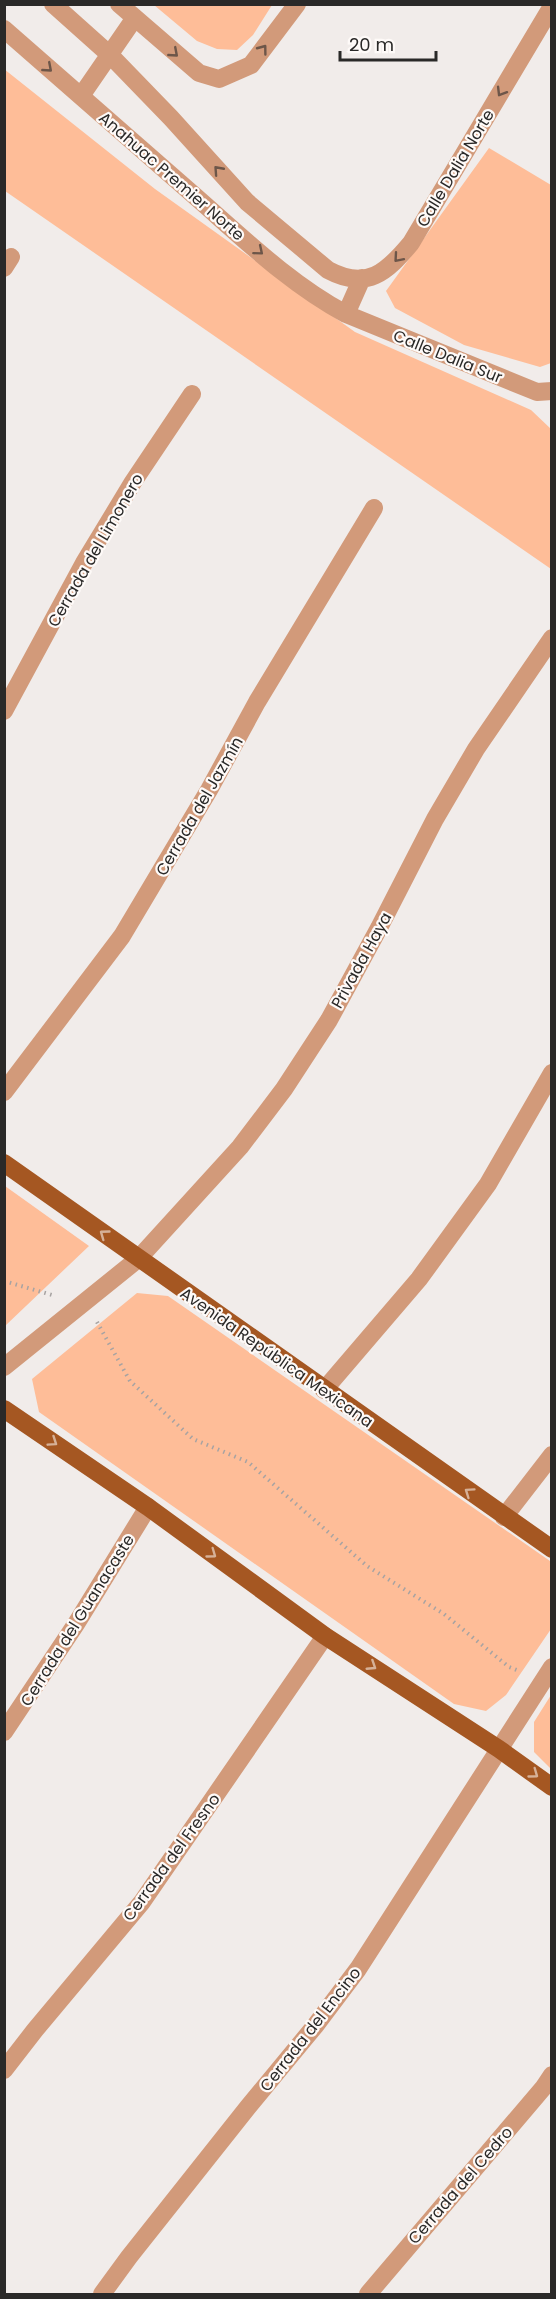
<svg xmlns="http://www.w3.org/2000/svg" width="556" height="2299" font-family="Poppins,sans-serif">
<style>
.green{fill:#febd98}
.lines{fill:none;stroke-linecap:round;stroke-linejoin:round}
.path{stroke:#a7a3a2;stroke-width:4;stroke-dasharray:1.5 4.5;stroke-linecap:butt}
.minor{stroke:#d29a7a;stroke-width:18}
.major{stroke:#a55722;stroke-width:18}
.oneway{stroke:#6d5649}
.oneway2{stroke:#d6b198}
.labels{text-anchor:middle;stroke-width:4.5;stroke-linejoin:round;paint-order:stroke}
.street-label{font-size:16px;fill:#2a2928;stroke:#fefaf8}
</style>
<rect width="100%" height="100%" fill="#f1ecea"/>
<path class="green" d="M154,5H272L253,35L237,50L217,49L197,41Z
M4,69L155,189L355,332L531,410L551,429V569L5,191Z
M489,148L551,185V363L540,367L464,345L395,308L386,291Z
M5,1186L89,1246L5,1326Z
M137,1293L168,1296L550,1561L551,1629L506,1695L486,1711L454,1704L39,1412L32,1379Z
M551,1695V1769L534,1752V1722Z"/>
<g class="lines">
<path class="path" d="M4,1281L52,1295
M97,1322L130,1381L193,1439L248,1462L367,1566L444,1614L509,1667L519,1671"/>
<path class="minor" d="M53,4L110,55L171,118L247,202L328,270C367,291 387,272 411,243L552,6
M119,4L199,73L219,79L251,65L297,4
M4,29C68,85 132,141 196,197C244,239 290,284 346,314L537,392L552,391
M81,96L134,19
M4,268L11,257
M346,314L362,278
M4,711L84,563L133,482L192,394
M4,1092L122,936L209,790L257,702L374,508
M4,1367L138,1259L240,1147L284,1089L329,1020L379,928L435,819L476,749L552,638
M324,1390L419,1279L488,1184L552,1073
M504,1517L552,1455
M4,1732L76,1624L148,1507
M4,2070L35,2030L142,1902L325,1636
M102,2294L129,2257L248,2107L315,2026L358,1969L552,1667
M368,2294L544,2087L552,2075"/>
<path class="major" d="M4,1163L552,1549
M4,1409L148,1507L325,1636L499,1749L552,1787"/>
</g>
<defs><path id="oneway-chevron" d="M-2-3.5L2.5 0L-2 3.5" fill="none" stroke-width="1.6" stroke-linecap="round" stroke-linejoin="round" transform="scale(1.5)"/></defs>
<g class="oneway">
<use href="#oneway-chevron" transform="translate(263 49) rotate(-53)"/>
<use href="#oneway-chevron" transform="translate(174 53) rotate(41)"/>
<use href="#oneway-chevron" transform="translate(48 68) rotate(41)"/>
<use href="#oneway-chevron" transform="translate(501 92) rotate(121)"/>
<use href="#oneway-chevron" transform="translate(218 170) rotate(-132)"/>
<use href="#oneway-chevron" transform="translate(259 251) rotate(40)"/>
<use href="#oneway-chevron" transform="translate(398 258) rotate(131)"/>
</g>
<g class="oneway2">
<use href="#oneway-chevron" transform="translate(104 1234) rotate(-144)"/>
<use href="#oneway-chevron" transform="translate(53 1442) rotate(34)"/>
<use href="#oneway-chevron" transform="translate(469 1492) rotate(-145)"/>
<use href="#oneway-chevron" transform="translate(212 1554) rotate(36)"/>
<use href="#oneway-chevron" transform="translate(372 1666) rotate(33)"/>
<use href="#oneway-chevron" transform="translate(534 1774) rotate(36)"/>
</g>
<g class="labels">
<g class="street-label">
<text transform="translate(455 168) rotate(-59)" y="6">Calle Dalia Norte</text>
<text transform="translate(172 176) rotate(41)" y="6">Anahuac Premier Norte</text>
<text transform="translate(448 356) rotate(22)" y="6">Calle Dalia Sur</text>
<text transform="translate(95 550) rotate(-60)" y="6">Cerrada del Limonero</text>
<text transform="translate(199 806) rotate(-60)" y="6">Cerrada del Jazmín</text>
<text transform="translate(361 960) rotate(-61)" y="6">Privada Haya</text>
<text transform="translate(277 1357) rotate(35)" y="6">Avenida República Mexicana</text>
<text transform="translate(77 1620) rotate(-58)" y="6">Cerrada del Guanacaste</text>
<text transform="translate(171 1857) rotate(-54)" y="6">Cerrada del Fresno</text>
<text transform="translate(310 2029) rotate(-52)" y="6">Cerrada del Encino</text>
<text transform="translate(460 2185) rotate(-49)" y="6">Cerrada del Cedro</text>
</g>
</g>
<rect width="556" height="2299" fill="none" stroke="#2a2928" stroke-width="12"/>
<path d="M340 51v9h96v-9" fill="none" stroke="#2a2928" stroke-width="3"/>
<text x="349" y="51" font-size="18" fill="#2a2928" stroke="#fefaf8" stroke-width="4.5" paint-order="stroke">20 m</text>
</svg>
